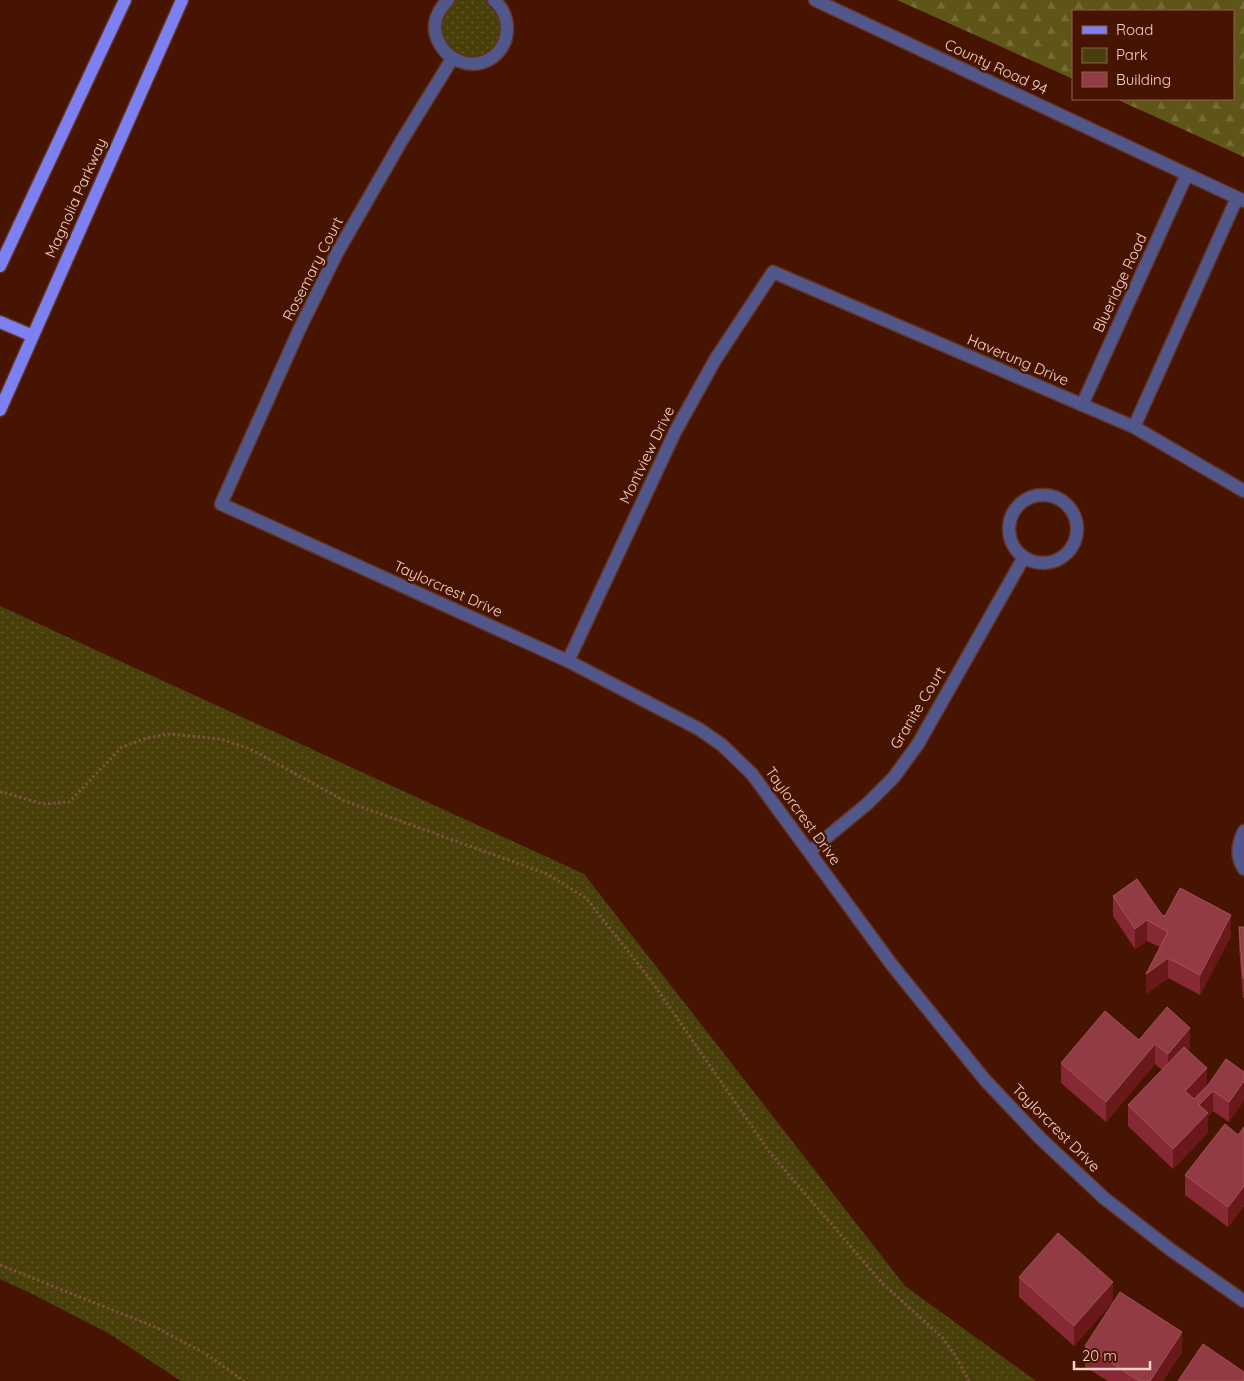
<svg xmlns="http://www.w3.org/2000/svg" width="1244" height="1381" font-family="Quicksand,sans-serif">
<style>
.green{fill:url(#green-dots)}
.forest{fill:url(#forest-firs)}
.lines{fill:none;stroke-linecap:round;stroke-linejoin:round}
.minor-casing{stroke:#633221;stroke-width:15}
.major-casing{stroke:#633221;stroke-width:15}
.path{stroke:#7d4f3f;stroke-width:3;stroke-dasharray:2.5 2.5;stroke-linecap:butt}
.minor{stroke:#51568b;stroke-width:12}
.major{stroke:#7c80f0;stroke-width:12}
.wall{fill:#872934}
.shaded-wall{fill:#691919}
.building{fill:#933b44;stroke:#a25258}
.labels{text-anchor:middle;stroke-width:5;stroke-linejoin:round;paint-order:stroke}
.street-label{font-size:15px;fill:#f4d1c6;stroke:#471402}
</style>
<defs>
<pattern id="green-dots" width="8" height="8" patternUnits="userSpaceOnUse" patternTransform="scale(1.25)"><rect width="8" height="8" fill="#483f0a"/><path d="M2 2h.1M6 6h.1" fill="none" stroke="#635a2c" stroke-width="1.8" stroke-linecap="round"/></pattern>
<pattern id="forest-firs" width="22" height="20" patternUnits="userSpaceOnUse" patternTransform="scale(1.25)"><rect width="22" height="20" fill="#605519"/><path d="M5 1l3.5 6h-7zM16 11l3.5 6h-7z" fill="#776c39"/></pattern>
</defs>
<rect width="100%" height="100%" fill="#471402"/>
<path class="green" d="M453,0H492L505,24C503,30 502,38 499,43C497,47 491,51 487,53C465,64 436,47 441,20C442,13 449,6 453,0Z
M0,606L584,874L905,1286L1036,1381H181L108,1333L32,1294L0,1279Z"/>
<path class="forest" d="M897,0H1244V157L1116,99H1233V11H1073V79Z"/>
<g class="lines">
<defs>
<path id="minor" d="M448,0C438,10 431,24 437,38C445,60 472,72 493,57C512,42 511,15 494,0
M815,0L1244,201
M452,59L402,140L337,253L300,328L221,504L568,661L699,729L722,745L752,774L892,965L985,1080L1040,1138L1104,1198L1171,1250L1244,1301
M1082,405L1187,174
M1134,427L1237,198
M1009 529a34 34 0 1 1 68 0a34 34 0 1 1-68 0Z
M568,661L675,432L715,360L773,272L1134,427L1244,491
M1244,831C1238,843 1236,857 1244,869
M809,852L867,804L894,777L918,744L1024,557"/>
<path id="major" d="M0,266L125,0
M0,322L33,336
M0,410L182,0"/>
</defs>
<use href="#minor" class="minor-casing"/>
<use href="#major" class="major-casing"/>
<path class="path" d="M0,793L2,792L43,804L69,802L122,747L147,738L169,734L221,739L250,749L345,801L547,874L586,898L650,979L771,1154L883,1284L942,1337L955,1355L969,1381
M0,1265L155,1327L206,1354L244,1381"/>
<use href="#minor" class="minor"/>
<use href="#major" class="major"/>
</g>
<path class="wall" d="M1113,896L1165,916L1231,936L1200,995L1168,978L1146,994L1160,947L1147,941L1135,949L1113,916Z
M1239,927H1244V998H1243L1239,947Z
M1139,1040L1190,1048L1188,1050L1207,1086L1244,1072L1229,1122L1213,1111L1208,1117V1133L1173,1169L1128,1126V1105L1162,1070L1155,1064L1106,1122L1061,1083V1063Z
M1244,1127V1206L1228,1227L1185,1195V1175L1238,1135Z
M1019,1277L1113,1302L1074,1346L1019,1297Z
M1085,1346L1182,1352L1163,1381H1108L1085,1367Z"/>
<path class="shaded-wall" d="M1231,915V936L1200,995V975Z
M1147,920V941L1135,949V929Z
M1168,958V978L1146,994V974Z
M1190,1028V1048L1168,1074V1054Z
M1155,1044V1064L1106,1122V1102Z
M1207,1068V1088L1185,1111V1091Z
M1244,1081V1101L1229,1122V1102Z
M1213,1091V1111L1208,1117V1133L1173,1169V1149L1199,1105Z
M1244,1186V1206L1228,1227V1207Z
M1113,1282V1302L1074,1346V1326Z
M1182,1332V1352L1163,1381H1150Z"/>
<path class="building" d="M1137,879L1162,915L1165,916L1180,888L1231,915L1200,975L1168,958L1146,974L1168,932L1147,920L1135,929L1113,896Z
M1239,927H1244V978H1243Z
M1167,1007L1190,1028L1168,1054L1155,1044L1106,1102L1061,1063L1105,1011L1139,1040Z
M1184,1047L1207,1068L1185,1091L1194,1099L1208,1085L1226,1059L1244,1072V1081L1229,1102L1213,1091L1199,1105L1208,1113L1173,1149L1128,1105Z
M1225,1124L1238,1135L1244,1127V1186L1228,1207L1185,1175Z
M1058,1233L1113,1282L1074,1326L1019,1277Z
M1120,1292L1182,1332L1150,1381H1139L1085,1346Z
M1203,1344L1244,1372V1381H1178Z"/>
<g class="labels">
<g class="street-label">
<text transform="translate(996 67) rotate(25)" y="5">County Road 94</text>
<text transform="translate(76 198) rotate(-66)" y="5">Magnolia Parkway</text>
<text transform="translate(313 269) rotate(-63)" y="5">Rosemary Court</text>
<text transform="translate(1120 283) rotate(-65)" y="5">Blueridge Road</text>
<text transform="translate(1018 360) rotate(23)" y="5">Haverung Drive</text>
<text transform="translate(647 455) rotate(-64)" y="5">Montview Drive</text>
<text transform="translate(448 589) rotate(24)" y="5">Taylorcrest Drive</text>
<text transform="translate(918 708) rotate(-59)" y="5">Granite Court</text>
<text transform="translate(803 816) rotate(54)" y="5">Taylorcrest Drive</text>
<text transform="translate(1056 1128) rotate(45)" y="5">Taylorcrest Drive</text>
</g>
</g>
<rect x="1072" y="10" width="162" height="90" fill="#471402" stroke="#8c6050"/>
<rect x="1082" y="26" width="25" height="8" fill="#7c80f0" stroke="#8c6050"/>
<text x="1116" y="35" font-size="15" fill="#f4d1c6">Road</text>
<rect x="1082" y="48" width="25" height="15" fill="#483f0a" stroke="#8c6050"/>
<text x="1116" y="60" font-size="15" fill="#f4d1c6">Park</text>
<rect x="1082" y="72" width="25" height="15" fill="#933b44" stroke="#8c6050"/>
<text x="1116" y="85" font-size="15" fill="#f4d1c6">Building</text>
<path d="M1074 1361v8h76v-8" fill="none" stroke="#f4d1c6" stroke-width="2.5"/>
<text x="1082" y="1361" font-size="15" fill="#f4d1c6" stroke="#471402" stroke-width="4" paint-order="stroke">20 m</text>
</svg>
